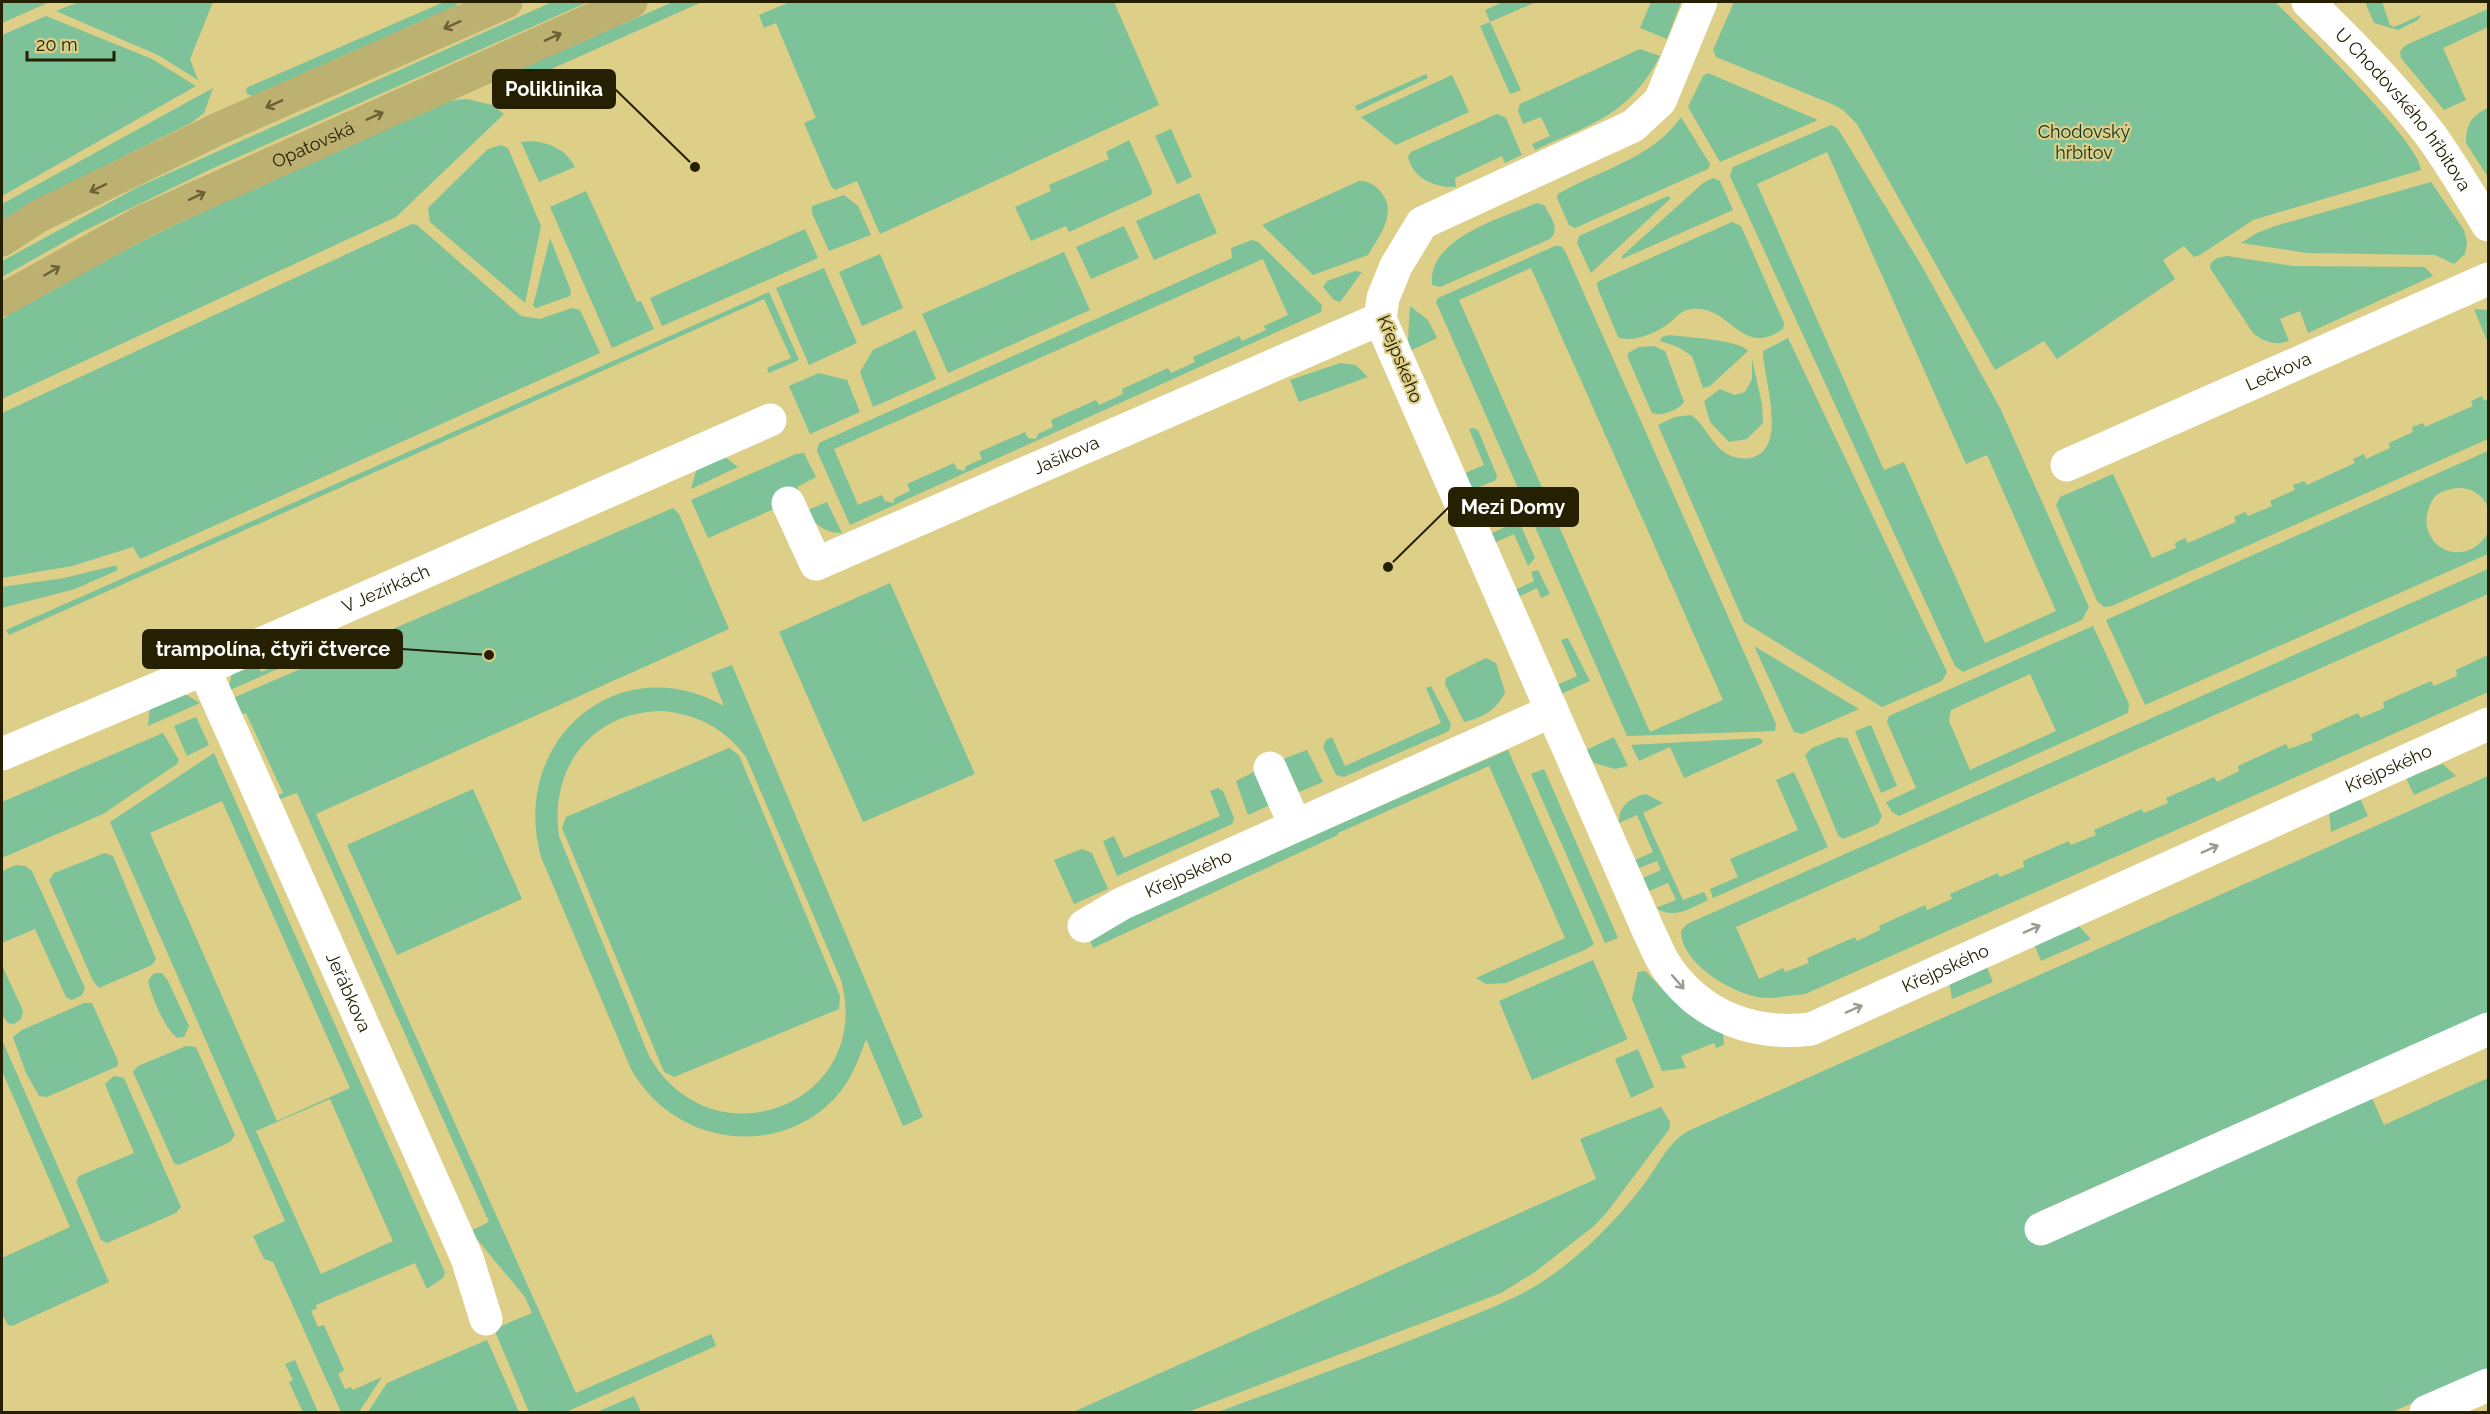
<svg xmlns="http://www.w3.org/2000/svg" width="2490" height="1414" font-family="Raleway,sans-serif">
<style>
.green{fill:#7dc299;fill-rule:evenodd}
.lines{fill:none;stroke-linecap:round;stroke-linejoin:round}
.minor{stroke:#fff;stroke-width:33}
.major{stroke:#bdb172;stroke-width:33}
.oneway{stroke:#6a6135}
.oneway2{stroke:#9d9b8e}
.labels{text-anchor:middle;stroke-width:4.5;stroke-linejoin:round;paint-order:stroke}
.street-label{font-size:18px;fill:#262003;stroke:#ddce88}
.park-label{font-size:18px;fill:#0f311f;stroke:#ddce88}
.leader{fill:none;stroke:#262003;stroke-width:2}
.callout-dot{fill:#262003;stroke:#ddce88;stroke-width:2}
.callout{fill:#262003;stroke:#262003;stroke-width:2}
.callout-label{font-size:20px;text-anchor:middle;font-weight:bold;fill:#fff}
</style>
<rect width="100%" height="100%" fill="#ddce88"/>
<path class="green" d="M2,2H50L2,23Z
M79,2H213L190,59L198,80L158,55L56,11Z
M444,2H459L456,6L253,96L247,94L246,88Z
M552,2H588L209,170L82,232L2,277V261L138,187Z
M673,2H702L513,86L517,70Z
M790,2H1114L1159,105L880,234L857,181L835,190L831,186L804,123L816,118L776,23L764,28L759,15Z
M1503,2H1536L1490,22L1521,90L1510,94L1480,26L1490,22L1485,10Z
M1651,2H1681L1667,39L1640,28Z
M1734,2H2275C2300,27 2420,142 2421,170L2253,220L2200,255L2194,257L2184,246L2163,260L2175,279L2057,359L2044,341L1995,370L1857,124L1843,110L1832,104L1716,57L1713,50Z
M2365,2H2382L2390,25L2394,27L2421,15L2418,20L2398,30L2374,23Z
M2488,9V27L2443,48L2466,100L2444,110L2401,58L2400,51L2406,45Z
M46,16L152,59L196,86L2,196V35Z
M1640,49L1660,56C1628,116 1593,123 1535,150L1532,144L1550,136L1541,117L1523,124L1518,111L1520,104Z
M1708,73L1818,120L1720,162L1688,107L1703,76Z
M1426,74L1428,78L1357,111L1355,106Z
M1452,75L1469,112L1396,145L1361,117Z
M213,88L204,113L191,123L70,183L2,221V204Z
M467,99L492,105L504,114L396,217L2,399V319C143,231 298,169 449,101Z
M2488,108V177L2466,143C2466,124 2472,115 2488,108Z
M1497,114L1506,118L1522,155L1505,163L1502,156L1455,178L1456,187C1436,188 1413,179 1408,157L1411,152Z
M1681,117L1710,164L1708,169L1575,228L1569,225L1557,198L1558,194C1599,170 1652,159 1681,117Z
M1831,125L1838,129L1923,268L2001,410L2089,607L2082,620L1963,672L1955,666L1730,176L1733,167ZM1827,152L1966,464L1987,455L2056,611L1985,643L1904,462L1884,470L1757,184Z
M1171,129L1192,177L1177,184L1155,136Z
M1129,140L1152,191L1151,195L1069,232L1066,226L1031,241L1015,207L1051,191L1049,185L1109,159L1106,152Z
M532,141C551,143 566,150 575,167L539,182L521,142Z
M501,145L508,148L541,226L525,303L430,222L428,208L488,149Z
M1713,178L1720,181L1733,210L1622,259V256L1703,183Z
M1359,181C1368,181 1374,184 1380,191C1399,212 1379,236 1368,255L1313,275L1262,225Z
M2431,182L2464,230L2467,242L2465,254L2454,264L2435,255L2307,253L2241,243L2257,233L2275,226Z
M586,191L637,302L641,301L654,329L612,348L550,207Z
M1199,193L1217,233L1154,260L1136,221Z
M844,195L858,206L871,235L829,251L812,213V206Z
M1668,196L1671,198L1591,273L1577,243L1579,236Z
M1537,203L1545,206C1550,217 1561,229 1550,239L1440,287L1432,285C1427,238 1502,218 1537,203Z
M1732,222L1741,226L1784,323L1783,329C1741,359 1730,304 1692,309C1679,310 1675,320 1665,326C1654,334 1630,343 1618,337L1598,289L1597,283L1601,280Z
M412,224L417,225L521,316L540,319L572,308L580,310L600,353L140,559L133,547L72,566L2,578V413Z
M1124,226L1139,258L1091,279L1076,247Z
M805,229L818,258L662,326L650,298Z
M550,238L571,291L570,296L536,308L533,306Z
M1252,240L1258,242L1322,305L1321,312L850,525L817,451L819,443L1232,258L1231,248ZM1263,259L1288,315L1264,326L1266,330L1242,341L1239,336L1193,357L1195,362L1171,373L1168,368L1122,389L1123,394L1099,405L1096,400L1051,420L1053,427L1038,434L1036,439L1028,438L1025,432L979,452L982,459L966,466L964,471L957,469L954,463L907,484L910,491L895,498L893,503L885,501L882,495L858,505L834,449Z
M1555,246H1561L1565,251L1776,724L1775,731L1627,736L1436,302L1438,298ZM1531,268L1723,700L1650,732L1459,300Z
M1064,252L1090,310L948,373L922,314Z
M880,254L903,308L862,326L839,272Z
M2227,256L2293,266L2425,267L2433,276L2308,333L2300,311L2280,319L2289,341C2276,346 2264,342 2253,333L2210,268L2211,263L2217,258Z
M824,268L857,343L809,365L776,288Z
M1355,271L1362,272L1340,302L1334,300L1323,287L1327,281Z
M769,292L799,360L769,373L767,368L791,358L764,299L9,635L6,630Z
M1410,306L1428,320L1437,338L1410,351L1408,340Z
M2474,309L2488,310V343Z
M915,330L936,379L873,407L860,372L873,350Z
M1669,335C1684,337 1741,340 1748,351L1710,386L1703,388L1692,356L1678,347L1660,341L1662,337Z
M1788,338L1947,672L1942,681L1882,707L1744,622L1658,425L1675,417L1691,415C1706,425 1711,446 1729,455C1737,459 1748,460 1756,456C1787,442 1763,377 1763,351Z
M1654,346L1665,351L1684,402C1679,410 1660,417 1652,413L1628,358V353L1639,347Z
M1752,359L1762,404L1763,423L1747,439L1729,442L1710,422L1704,401L1720,389L1735,395L1745,392L1752,379Z
M1340,363L1356,365L1368,377L1299,402L1290,380Z
M819,373L847,380L860,412L810,434L789,386Z
M2482,396L2484,401L2488,399V439L2112,606L2104,607L2097,601L2056,505L2060,497L2113,474L2152,558L2176,548L2175,543L2185,538L2188,543L2236,522L2234,517L2245,512L2248,516L2272,506L2270,501L2295,490L2293,485L2304,481L2307,485L2355,463L2353,459L2364,454L2366,459L2390,448L2389,443L2413,432L2412,427L2423,423L2425,427L2473,406L2471,401Z
M1473,428L1478,430L1497,476L1496,480L1472,490L1465,473L1484,465L1469,429Z
M2488,451V507C2478,485 2454,483 2435,496C2405,540 2462,576 2488,533V554L2145,705L2106,620Z
M804,453L816,477L797,487L808,510L827,502L842,533C816,533 808,514 797,493L772,504L774,509L708,538L691,500L796,454Z
M721,454L738,467L691,489L697,468Z
M1500,488L1505,489L1535,558L1528,566L1514,534L1494,543L1490,534L1510,525L1494,490Z
M673,508L679,514L729,629L316,814L576,1393L711,1334L716,1346L566,1412H529L494,1329L532,1313L525,1297L470,1231L489,1222L297,793L277,800L275,797L283,793L246,713L238,715L233,698Z
M113,566H116L118,570L75,589L2,608V587L64,578Z
M2488,569V594L1736,927L1759,979L1783,968L1785,972L1809,963L1807,958L1855,937L1857,941L1880,930L1879,926L1925,905L1927,910L1952,899L1950,894L1998,873L2000,877L2024,867L2023,861L2069,841L2071,845L2096,835L2094,830L2142,809L2144,813L2168,803L2166,798L2214,777L2217,782L2239,771L2238,766L2286,744L2289,749L2313,740L2311,734L2358,713L2361,718L2384,708L2383,702L2431,681L2434,686L2457,676L2456,670L2488,655V692L1805,994C1790,995 1772,1000 1758,997C1730,992 1681,963 1681,931L1687,924Z
M1538,570L1550,594L1541,598L1537,588L1518,597L1515,590L1534,581L1531,572Z
M890,583L975,774L863,822L779,632Z
M2093,626L2129,704L2128,713L1899,816L1892,812L1886,802L1916,788L1887,722L1889,716ZM2030,674L2056,731L1970,770L1949,721L1951,710Z
M292,637L320,650L228,691L232,673L252,654L261,672L298,656Z
M1568,638L1590,681L1561,694L1557,685L1577,676L1561,640Z
M1754,646L1859,709L1802,734L1794,732Z
M1486,658L1496,663L1505,692C1498,709 1482,718 1464,722L1445,684L1446,678Z
M732,665L923,1117L903,1126L866,1039C858,1061 851,1081 834,1099C774,1161 672,1143 631,1069L541,857C509,742 617,646 724,706L711,673ZM663,711C699,715 724,728 746,757L841,980C875,1104 712,1167 649,1056L559,836C549,768 592,711 663,711Z
M1431,686L1451,724L1449,731L1344,777L1336,775L1323,747L1326,740L1332,737L1345,766L1441,723L1426,688Z
M181,695H187L200,703L148,726L150,706Z
M196,717L209,745L187,756L174,726Z
M1871,725L1897,786L1881,793L1855,731Z
M163,733L179,760L177,764L103,814L2,858V802Z
M1614,737L1628,766L1615,769L1594,763L1586,750Z
M1839,737L1847,738L1849,742L1882,816L1878,824L1843,839L1838,835L1805,755L1812,748Z
M1759,738L1763,741L1761,744L1684,778L1670,747L1639,761L1631,745Z
M729,748L739,755L840,996L839,1009L674,1077L664,1072L562,828L566,817Z
M1307,750L1323,782L1299,792L1283,759Z
M1508,750L1594,944L1587,949L1506,983L1486,984L1476,978L1565,938L1489,766L1338,833V835L1093,948L1087,934Z
M214,753L445,1272L443,1278L427,1289L415,1263L316,1305L317,1308L311,1311L318,1327L324,1325L344,1370L338,1374L345,1389L351,1387L353,1390L382,1377L359,1412H341L273,1262L264,1259L253,1236L285,1221L110,822ZM222,801L350,1088L277,1121L150,833ZM330,1099L393,1241L321,1274L256,1131Z
M2443,764L2456,776L2414,795L2406,778Z
M1544,769L1618,938L1605,943L1531,774Z
M1258,770L1272,804L1248,815L1236,781Z
M1794,772L1828,847L1713,898L1710,889L1738,877L1730,859L1798,830L1776,780Z
M2488,776V1012L2036,1213L2039,1219L2371,1096L2384,1125L2488,1078V1370L2392,1412H1218C1294,1384 1370,1357 1444,1327C1482,1311 1522,1298 1555,1273C1588,1249 1617,1219 1642,1187C1657,1168 1667,1143 1688,1131Z
M1218,788L1223,791L1234,818L1232,824L1117,876L1103,841L1114,836L1124,858L1220,816L1210,791Z
M473,789L522,899L397,955L347,845Z
M1646,794L1663,803L1643,813L1683,900L1704,892L1708,900C1691,908 1674,920 1656,908L1676,900L1668,883L1649,891L1643,878L1661,870L1657,861L1639,868L1635,860L1653,852L1637,815L1619,823C1618,806 1631,797 1646,794Z
M2360,798L2368,816L2331,832L2329,812Z
M1082,849L1092,853L1108,889L1074,904L1054,860Z
M105,853L113,856L156,959L152,965L99,988L93,981L49,880L54,873Z
M16,865L25,866L32,871L85,988L82,995L72,1000L66,997L35,929L2,943V871Z
M2078,925L2091,939L2041,961L2034,944Z
M1593,960L1627,1038L1626,1040L1532,1080L1499,1001Z
M2,965L23,1011L21,1019L14,1024L8,1023L2,1015Z
M1986,965L1993,982L1952,999L1949,981Z
M1645,971L1686,1013L1723,1033L1724,1045L1716,1048L1714,1043L1681,1056L1686,1068L1662,1071L1632,999L1638,972Z
M154,973H162L168,981L189,1026L184,1037L177,1038C164,1027 152,998 148,981Z
M84,1003H92L118,1061V1066L47,1097L39,1096L26,1073L13,1037L22,1030Z
M2,1040L109,1282L12,1326L8,1325L2,1314V1258L70,1227L2,1071Z
M186,1046L196,1047L235,1135L230,1142L179,1165L174,1163L133,1072L138,1066Z
M1638,1049L1654,1087L1631,1098L1615,1059Z
M114,1076L124,1078L181,1207L176,1213L107,1243L101,1240L76,1181L79,1176L134,1153L105,1084Z
M1661,1107L1670,1122V1128L1607,1212L1594,1226L1535,1272L1501,1293L1188,1412H1073L1596,1179L1580,1139Z
M487,1340L519,1412H368L387,1383Z
M295,1360L318,1412H303L289,1382L293,1380L285,1364Z
M634,1396L641,1412H597Z"/>
<g class="lines">
<g class="minor">
<path id="s1" d="M1701,2L1660,101L1633,126L1422,223L1396,266L1383,298L1380,319L1649,932C1655,944 1660,958 1668,969C1702,1017 1754,1036 1811,1029L2488,724"/>
<path id="s2" d="M2308,2C2352,44 2395,88 2432,137C2452,165 2470,196 2488,225"/>
<path id="s3" d="M2067,465L2488,279"/>
<path id="s4" d="M788,503L816,564L1380,319"/>
<path id="s5" d="M204,669L467,1258L486,1319"/>
<path id="s6" d="M2,754L204,669L770,420"/>
<path d="M1270,768L1295,825"/>
<path id="s7" d="M1084,926L1121,904L1552,711"/>
<path d="M2041,1229L2488,1029"/>
<path d="M2426,1412L2488,1385"/>
</g>
<g class="major">
<path d="M2,240L39,216L220,128L506,2"/>
<path id="s8" d="M2,300L144,221L631,2"/>
</g>
</g>
<defs><path id="oneway-shaft" d="M-6 0H5M1.5-3L5.5 0L1.5 3" fill="none" stroke-width="1.6" stroke-linecap="round" stroke-linejoin="round" transform="scale(1.5)"/></defs>
<g class="oneway">
<use href="#oneway-shaft" transform="translate(452 25) rotate(156)"/>
<use href="#oneway-shaft" transform="translate(553 37) rotate(-24)"/>
<use href="#oneway-shaft" transform="translate(274 104) rotate(156)"/>
<use href="#oneway-shaft" transform="translate(375 116) rotate(-24)"/>
<use href="#oneway-shaft" transform="translate(98 188) rotate(154)"/>
<use href="#oneway-shaft" transform="translate(197 196) rotate(-25)"/>
<use href="#oneway-shaft" transform="translate(52 271) rotate(-30)"/>
</g>
<g class="oneway2">
<use href="#oneway-shaft" transform="translate(2210 849) rotate(-24)"/>
<use href="#oneway-shaft" transform="translate(2032 929) rotate(-24)"/>
<use href="#oneway-shaft" transform="translate(1678 982) rotate(49)"/>
<use href="#oneway-shaft" transform="translate(1854 1009) rotate(-24)"/>
</g>
<g class="labels">
<g class="street-label">
<text dy="6" stroke="none"><textPath href="#s2" startOffset="144">U Chodovského hřbitova</textPath></text>
<text dy="6" stroke="none"><textPath href="#s8" startOffset="348">Opatovská</textPath></text>
<text transform="translate(1400 359) rotate(68)" y="6">Křejpského</text>
<text dy="6" stroke="none"><textPath href="#s3" startOffset="231">Lečkova</textPath></text>
<text dy="6" stroke="none"><textPath href="#s4" startOffset="340">Jašíkova</textPath></text>
<text dy="6" stroke="none"><textPath href="#s6" startOffset="418">V Jezírkách</textPath></text>
<text dy="6" stroke="none"><textPath href="#s1" startOffset="1990">Křejpského</textPath></text>
<text dy="6" stroke="none"><textPath href="#s7" startOffset="117">Křejpského</textPath></text>
<text dy="6" stroke="none"><textPath href="#s1" startOffset="1504">Křejpského</textPath></text>
<text dy="6" stroke="none"><textPath href="#s5" startOffset="354">Jeřábkova</textPath></text>
</g>
<g class="park-label">
<text x="2084" y="138">Chodovský<tspan x="2084" dy="21">hřbitov</tspan></text>
</g>
</g>
<path class="leader" d="M695 167L615 89M1388 567L1449 507M489 655L402 649"/>
<g class="callout-dot">
<circle cx="695" cy="167" r="6"/>
<circle cx="1388" cy="567" r="6"/>
<circle cx="489" cy="655" r="6"/>
</g>
<g class="callout">
<rect x="493" y="70" width="122" height="38" rx="6"/>
<rect x="1449" y="488" width="129" height="38" rx="6"/>
<rect x="143" y="630" width="259" height="38" rx="6"/>
</g>
<g class="callout-label">
<text x="554" y="96">Poliklinika</text>
<text x="1513" y="514">Mezi Domy</text>
<text x="273" y="656">trampolína, čtyři čtverce</text>
</g>
<rect width="2490" height="1414" fill="none" stroke="#262003" stroke-width="6"/>
<path d="M27 51v9h87v-9" fill="none" stroke="#262003" stroke-width="3"/>
<text x="36" y="51" font-size="18" fill="#262003" stroke="#ddce88" stroke-width="4.5" paint-order="stroke">20 m</text>
</svg>
